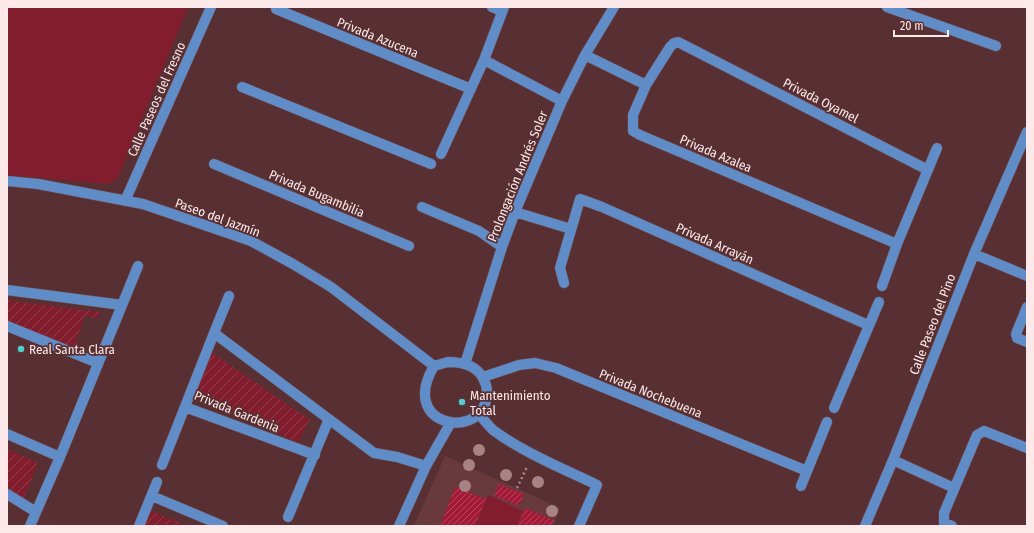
<svg xmlns="http://www.w3.org/2000/svg" width="1034" height="533" font-family="'Fira Sans Condensed',sans-serif">
<style>
.built{fill:#683a3d}
.park{fill:#821d2e}
.garden{fill:url(#garden-furrows)}
.building{fill:url(#building-hatch)}
.lines{fill:none;stroke-linecap:round;stroke-linejoin:round}
.minor-casing{stroke:#724e50;stroke-width:11}
.path{stroke:#a98a8c;stroke-width:2.5;stroke-dasharray:2 3;stroke-linecap:butt}
.minor{stroke:#608cc8;stroke-width:10}
.tree{fill:#a88385}
.poi-dot{fill:#52cdce;stroke:#583033;stroke-width:1.5}
.labels{text-anchor:middle;stroke-width:3.5;stroke-linejoin:round;paint-order:stroke}
.street-label{font-size:13px;fill:#fde9e9;stroke:#583033}
.poi-label{font-size:13px;fill:#fde9e9;stroke:#583033;text-anchor:start}
</style>
<defs>
<pattern id="garden-furrows" width="10" height="10" patternUnits="userSpaceOnUse"><rect width="10" height="10" fill="#821d2e"/><path d="M-1 1l2-2M0 10L10 0M9 11l2-2" fill="none" stroke="#953e4c"/></pattern>
<pattern id="building-hatch" width="6" height="6" patternUnits="userSpaceOnUse"><rect width="6" height="6" fill="#a31a37"/><path d="M-1 1l2-2M0 6l6-6M5 7l2-2" fill="none" stroke="#b5465e"/></pattern>
</defs>
<rect width="100%" height="100%" fill="#583033"/>
<path class="built" d="M445,456L560,508L553,526H414Z"/>
<path class="park" d="M9,7H188L118,178L108,184L7,175V12Z
M488,495L523,511L517,526H475Z"/>
<path class="garden" d="M7,300L100,312L97,319L85,315L76,342L87,347L84,353L7,324Z
M211,352L310,420L298,442L194,398Z
M7,449L38,463L23,500L7,490Z
M149,510L188,526H142Z"/>
<path class="building" d="M499,484L524,494L519,506L494,496Z
M455,487L486,499L475,526H440Z
M525,508L554,520L551,526H517Z"/>
<g class="lines">
<defs>
<path id="minor" d="M492,7L502,11
M887,7L996,46
M276,9L471,89
M585,55L646,85
M484,60L562,101
M242,87L431,164
M441,154L484,60L504,7
M214,164L409,246
M7,181L38,184L143,204L251,241L293,264L331,287L434,366
M125,201L211,7
M422,207L479,231L502,247
M515,212L571,229
M897,244L640,135L633,131V115L646,85L670,47L674,43L678,42L928,170
M974,254L1027,276
M564,283L560,268L580,199L602,207L868,325
M882,286L897,244L937,148
M7,290L122,305
M1027,307L1016,334L1017,338L1027,342
M7,326L98,363
M214,333L374,453L397,457L426,466
M448,362C461,362 476,365 483,378C487,385 488,393 486,401C476,440 399,425 434,366Z
M465,364L502,247L515,212L562,101L585,55L614,7
M483,377L519,365L535,363L556,368L807,471
M185,407L315,455
M834,408L879,302
M479,414C483,419 488,425 493,430C524,453 562,468 597,485L579,526
M7,434L60,457
M893,460L954,488
M162,465L214,333L229,296
M801,486L827,422
M7,494L36,512
M152,496L223,526
M288,517L329,419
M30,526L60,457L138,266
M139,526L157,482
M399,526L426,466L450,424
M865,526L893,460L974,254L1027,132
M952,526L944,523V513L977,435L984,431L1027,448"/>
</defs>
<use href="#minor" class="minor-casing"/>
<path class="path" d="M517,488L527,467"/>
<use href="#minor" class="minor"/>
</g>
<g class="tree">
<circle cx="479" cy="450" r="6"/>
<circle cx="469" cy="465" r="6"/>
<circle cx="506" cy="475" r="6"/>
<circle cx="538" cy="482" r="6"/>
<circle cx="465" cy="486" r="6"/>
<circle cx="552" cy="511" r="6"/>
</g>
<g class="poi-dot">
<circle cx="21" cy="349" r="4"/>
<circle cx="462" cy="402" r="4"/>
</g>
<g class="labels">
<g class="street-label">
<text transform="translate(378 37) rotate(22)" y="5">Privada Azucena</text>
<text transform="translate(156 99) rotate(-66)" y="5">Calle Paseos del Fresno</text>
<text transform="translate(821 100) rotate(27)" y="5">Privada Oyamel</text>
<text transform="translate(716 153) rotate(23)" y="5">Privada Azalea</text>
<text transform="translate(517 176) rotate(-68)" y="5">Prolongación Andrés Soler</text>
<text transform="translate(317 193) rotate(23)" y="5">Privada Bugambilia</text>
<text transform="translate(218 217) rotate(20)" y="5">Paseo del Jazmín</text>
<text transform="translate(715 243) rotate(24)" y="5">Privada Arrayán</text>
<text transform="translate(932 324) rotate(-69)" y="5">Calle Paseo del Pino</text>
<text transform="translate(651 393) rotate(22)" y="5">Privada Nochebuena</text>
<text transform="translate(237 411) rotate(22)" y="5">Privada Gardenia</text>
</g>
<g class="poi-label">
<text x="29" y="354">Real Santa Clara</text>
<text x="470" y="400">Mantenimiento<tspan x="470" dy="15">Total</tspan></text>
</g>
</g>
<rect width="1034" height="533" fill="none" stroke="#fde9e9" stroke-width="16"/>
<path d="M894 30v6h54v-6" fill="none" stroke="#fde9e9" stroke-width="2"/>
<text x="900" y="30" font-size="12" fill="#fde9e9" stroke="#583033" stroke-width="3" paint-order="stroke">20 m</text>
</svg>
